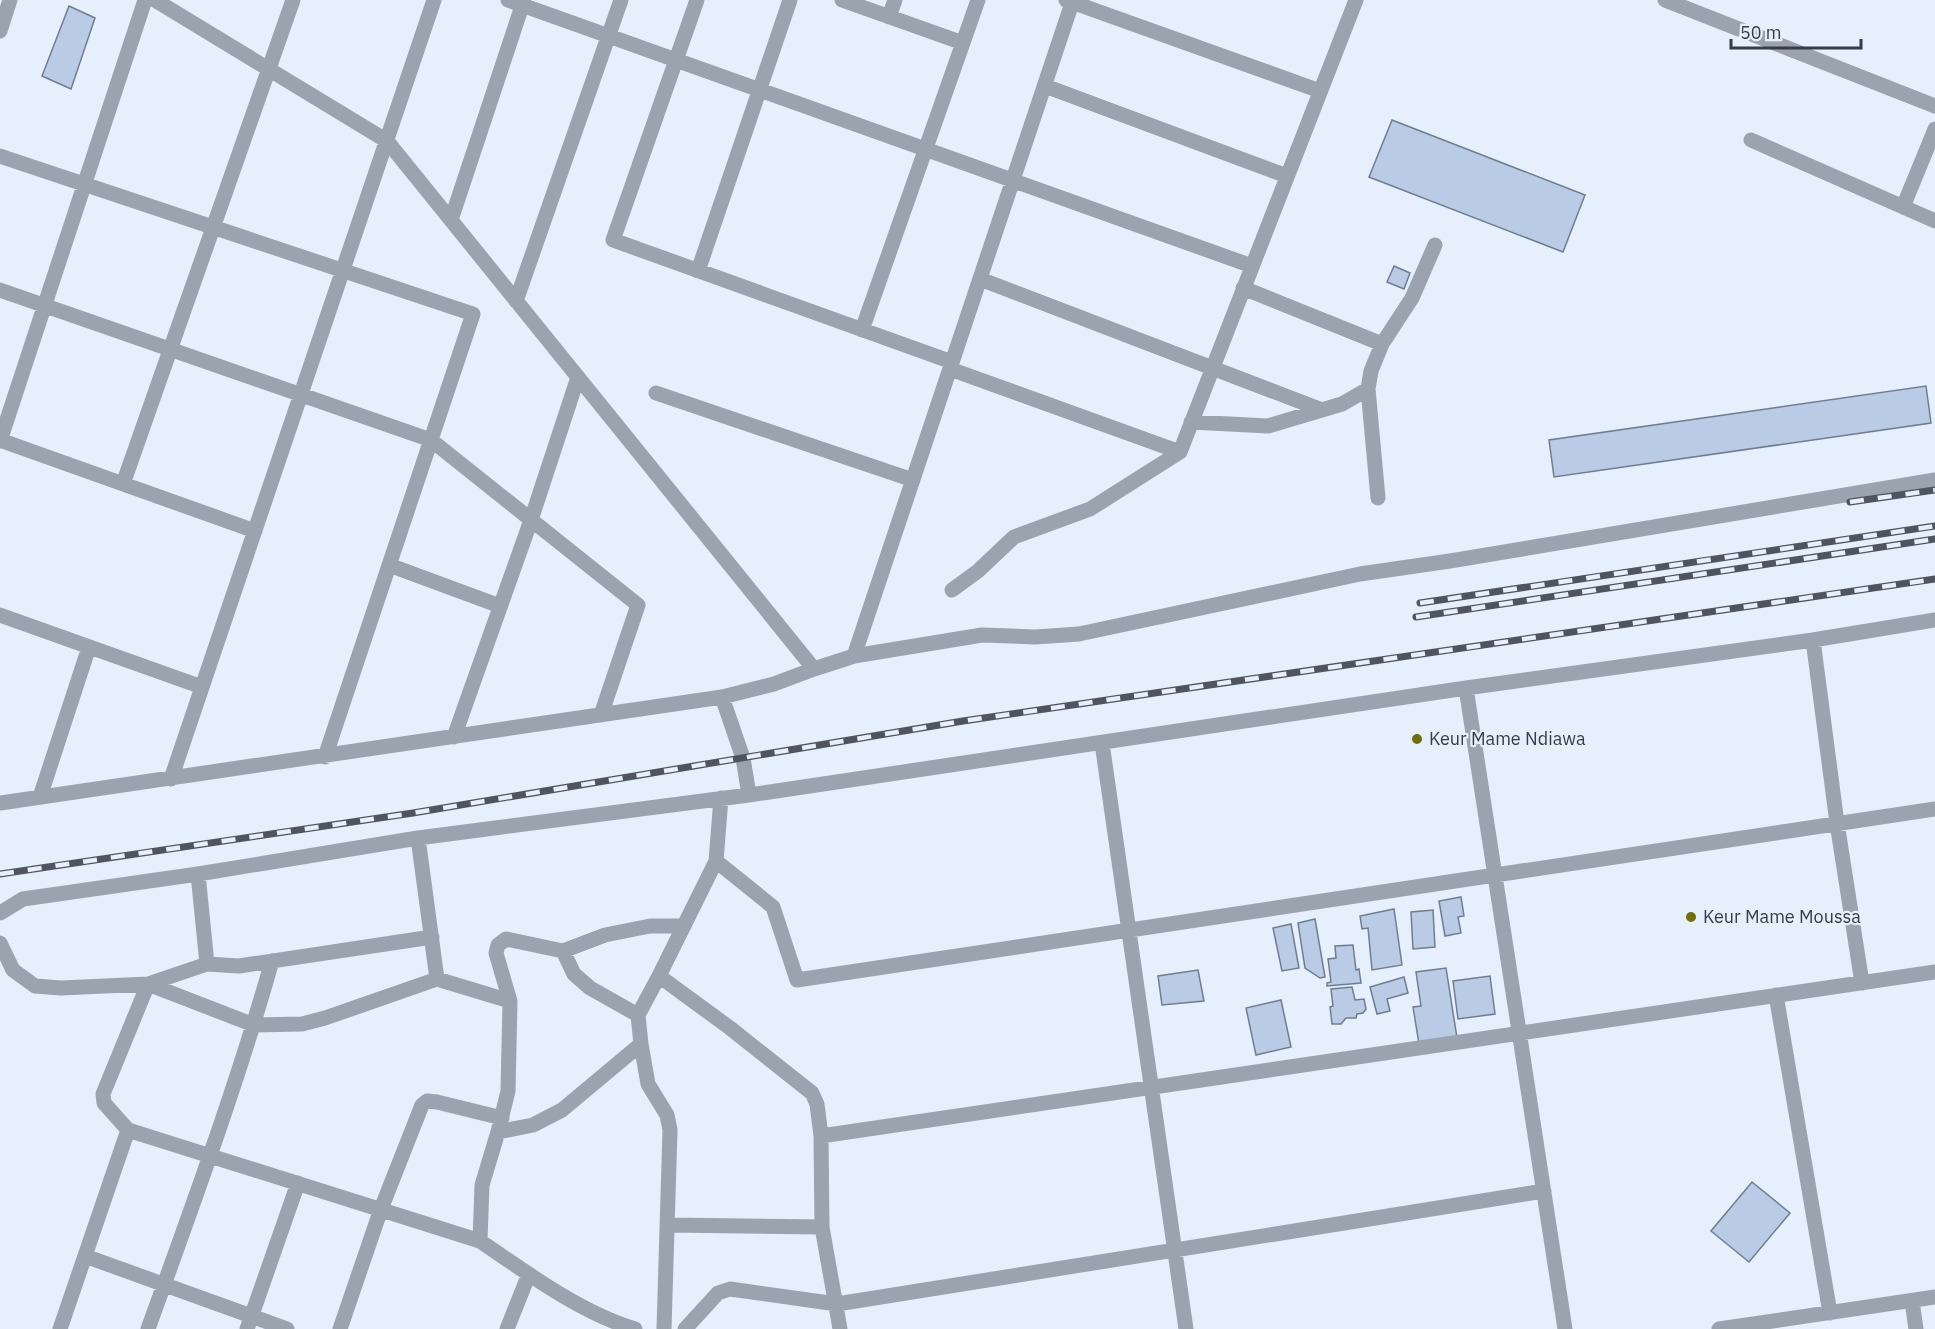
<svg xmlns="http://www.w3.org/2000/svg" width="1935" height="1329" font-family="'IBM Plex Sans',sans-serif">
<style>
.building{fill:#b9cbe5;stroke:#707d91;stroke-width:1.5}
.lines{fill:none;stroke-linecap:round;stroke-linejoin:round}
.street{stroke:#9ba3af;stroke-width:15}
.rail-casing{stroke:#4f555e;stroke-width:7}
.rail{stroke:#e6effc;stroke-width:4.5;stroke-dasharray:14;stroke-linecap:butt}
.poi-dot{fill:#726d0b;stroke:#e6effc;stroke-width:2}
.labels{text-anchor:middle;stroke-width:4.5;stroke-linejoin:round;paint-order:stroke}
.poi-label{font-size:18px;fill:#373d45;stroke:#e6effc;text-anchor:start}
</style>
<rect width="100%" height="100%" fill="#e6effc"/>
<path class="building" d="M69,6L95,18L71,89L42,76Z
M1392,120L1585,195L1563,252L1369,177Z
M1394,266L1410,273L1404,289L1387,282Z
M1926,386L1931,423L1554,477L1549,440Z
M1461,897L1464,916L1458,917L1461,933L1445,936L1439,901Z
M1394,909L1402,965L1372,970L1368,928L1362,929L1360,916Z
M1433,910L1435,947L1413,949L1411,912Z
M1315,919L1325,977L1320,978L1305,968L1298,923Z
M1291,924L1299,968L1282,971L1273,928Z
M1353,945L1356,970L1359,969L1361,983L1327,986V983L1331,982L1328,959L1336,958L1335,946Z
M1446,968L1457,1038L1419,1044L1413,1007L1421,1006L1416,972Z
M1198,970L1204,1001L1162,1005L1158,976Z
M1490,976L1495,1014L1458,1019L1453,981Z
M1404,977L1408,993L1387,999L1390,1011L1377,1014L1370,987Z
M1352,987L1355,1000L1364,999L1366,1009L1363,1013L1357,1014L1356,1018H1346L1341,1024H1332L1330,1007L1333,1006L1331,989Z
M1281,1000L1291,1047L1256,1055L1246,1008Z
M1752,1182L1790,1213L1749,1262L1711,1231Z"/>
<g class="lines">
<path class="street" d="M155,0L387,141L814,669
M508,0L1252,266
M697,0L613,240L952,362
M842,0L963,43
M1066,0L1320,91
M1665,0L1935,106
M889,17L895,0
M0,31L10,0
M1045,86L1287,176
M1751,140L1935,221
M0,156L473,314L325,757
M1903,207L1935,129
M451,220L524,0
M698,271L790,0
M980,279L1322,410
M1243,288L1382,344
M0,290L431,440L638,605L601,715
M516,301L621,0
M862,330L978,0
M950,369L1180,452
M656,393L913,480
M1191,422L1268,426L1342,404L1368,389
M0,440L255,531
M0,441L145,0
M123,484L293,0
M1378,498L1368,389L1371,371L1382,344L1412,298L1435,245
M389,565L500,606
M952,590L978,571L1014,537L1090,509L1180,452L1356,0
M0,615L202,687
M1813,640L1837,823L1862,983
M854,656L1073,0
M1466,688L1565,1329
M722,697L743,758L749,795
M454,737L531,520L578,377
M1102,743L1186,1329
M171,779L434,0
M40,797L89,647
M0,803L722,697L774,684L814,669L854,656L982,635L1035,637L1079,634L1360,574L1450,561L1935,480
M418,838L437,979
M716,861L773,907L797,980L1935,809
M198,874L207,964L239,966L432,937
M0,913L23,899L198,874L418,838L749,795L1466,688L1813,640L1935,620
M0,943L13,970L35,986L61,988L148,984L254,1025L302,1024L325,1018L437,979L510,1001
M563,951L605,935L650,926H684
M207,964L148,984L103,1094L104,1103L128,1130L480,1241C527,1273 581,1313 635,1329
M659,976L716,861L721,798
M1776,995L1830,1313
M638,1015L590,988L574,974L563,951L506,939L498,945L496,953L510,1001L508,1091L498,1132L533,1125L562,1110L641,1044
M821,1136L1935,972
M668,1225L822,1227
M480,1241L482,1185L498,1132
M85,1256L287,1329
M1912,1301L1916,1329
M60,1329L128,1130
M148,1329C192,1207 237,1085 272,961
M247,1329L298,1183
M340,1329L381,1209L422,1105L427,1101L437,1102L502,1118
M507,1329L529,1274
M664,1329L670,1130L667,1115L648,1084L641,1044L638,1015L659,976L730,1028L812,1093L817,1104L821,1136L822,1227L840,1329
M685,1329L718,1293L730,1289L837,1304L1544,1191
M1719,1329L1935,1297"/>
<defs>
<path id="rail" d="M1850,502L1935,490
M1420,603L1935,526
M1416,617L1935,539
M0,874L413,813L963,721L1935,579"/>
</defs>
<use href="#rail" class="rail-casing"/>
<use href="#rail" class="rail"/>
</g>
<g class="poi-dot">
<circle cx="1417" cy="739" r="6"/>
<circle cx="1691" cy="917" r="6"/>
</g>
<g class="labels">
<g class="poi-label">
<text x="1429" y="745">Keur Mame Ndiawa</text>
<text x="1703" y="923">Keur Mame Moussa</text>
</g>
</g>
<path d="M1731 39v9h130v-9" fill="none" stroke="#373d45" stroke-width="3"/>
<text x="1740" y="39" font-size="18" fill="#373d45" stroke="#e6effc" stroke-width="4.5" paint-order="stroke">50 m</text>
</svg>
